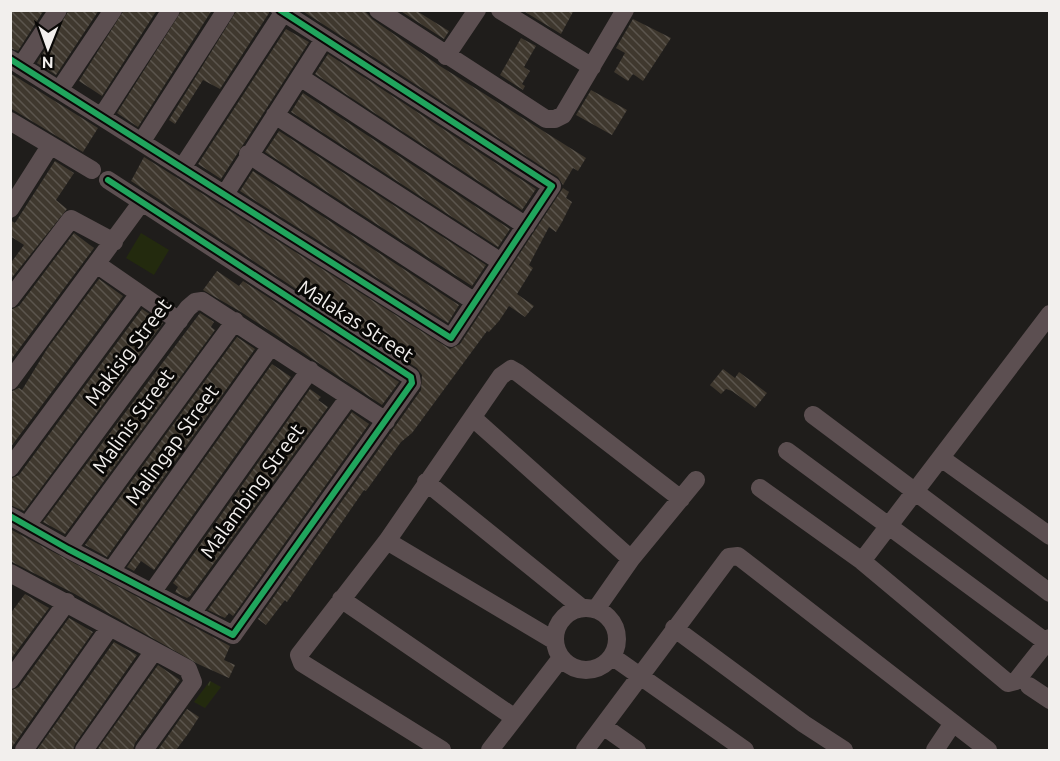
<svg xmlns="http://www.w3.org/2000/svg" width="1060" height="761" font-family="Ubuntu,sans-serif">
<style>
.grass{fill:url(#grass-tufts)}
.pitch{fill:#232a0e}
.building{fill:url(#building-back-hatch)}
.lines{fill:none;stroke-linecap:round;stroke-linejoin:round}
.minor{stroke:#5c4f51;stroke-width:18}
.cycleway-casing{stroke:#090806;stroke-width:10}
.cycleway{stroke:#20a55d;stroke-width:6}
.labels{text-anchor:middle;stroke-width:6;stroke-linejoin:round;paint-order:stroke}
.street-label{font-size:20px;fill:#f2efed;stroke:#090806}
</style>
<defs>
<pattern id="grass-tufts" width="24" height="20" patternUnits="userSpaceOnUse" patternTransform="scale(1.5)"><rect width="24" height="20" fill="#232a0e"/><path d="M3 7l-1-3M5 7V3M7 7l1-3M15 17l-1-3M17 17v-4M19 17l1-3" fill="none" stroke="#393f26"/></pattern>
<pattern id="building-back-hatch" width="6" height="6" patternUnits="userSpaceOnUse" patternTransform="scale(1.5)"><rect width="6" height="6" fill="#3f382e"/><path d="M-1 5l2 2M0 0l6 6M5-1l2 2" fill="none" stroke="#5b554d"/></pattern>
</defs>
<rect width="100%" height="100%" fill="#1f1d1b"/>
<path class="grass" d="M210,681L221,687L205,708L194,702Z"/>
<path class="pitch" d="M141,233L169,250L154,275L126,258Z"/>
<path class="building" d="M10,10H44L18,51L10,48Z
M69,10H99L56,75L37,63Z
M124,10H157L102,96L79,81Z
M182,10H212L138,127L117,113Z
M237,10H269V13L220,89L203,80L175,124L169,120Z
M301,10H364L372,19L440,66L586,158L578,171L573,168L563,185L558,177Z
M399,10H415L449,31L444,39Z
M522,10H574L561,34Z
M633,19L671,38L643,81L633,74L628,81L614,72L625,53L616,48Z
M286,29L309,42L221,179L198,164Z
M521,38L536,46L524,67L530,71L522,84L525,86L523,90L500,75Z
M328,54L536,189L522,210L315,74Z
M10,73L98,128L83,152L10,108Z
M591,90L627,110L612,135L576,115Z
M303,93L510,229L498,247L291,112Z
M279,131L486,265L472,286L265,152Z
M144,157L450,349L460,344L563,188L569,192L566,198L572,202L562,222L556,232L549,227L529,265L533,268L517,294L534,306L525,317L509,306L499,321L489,332L487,331L412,433L401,442L366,491L364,490L294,592L287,602L285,600L266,625L258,619L421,390L422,375L417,368L131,181Z
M55,161L74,173L56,200L67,209L10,280V264L24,245L10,236V220L15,223Z
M253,171L459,305L448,323L240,191Z
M74,233L94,248L10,361V310L19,306Z
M217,271L239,286L243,281L399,382L382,405L241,312L203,290Z
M99,279L123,296L10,448V392L19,388L22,390L47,349Z
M142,309L163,323L24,511L10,505V479L19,475Z
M200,313L214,322L211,327L215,330L65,534L43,522Z
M237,337L255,349L107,557L85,545Z
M272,364L291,377L154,570L141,561L134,571L127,567Z
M723,369L735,378L739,372L767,393L755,408L732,391L726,389L721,394L710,385Z
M310,389L321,397L318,400L328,407L190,596L187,598L175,592L178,587L173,583Z
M352,412L369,424L233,616L229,613L225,618L208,610Z
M10,529L230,646L224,660L235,665L229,678L198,664L73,593L10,561Z
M25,594L49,608L10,660V614Z
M69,618L93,632L10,750V691L19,687Z
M114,642L137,655L75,744L73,750H37Z
M158,665L180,680L135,743L133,750H97Z
M187,709L199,717L188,734L176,750H158Z"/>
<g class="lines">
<path class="minor" d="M378,10L546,119H555L563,115L625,10
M500,10L592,67
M446,56L477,10
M10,59L451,338L552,186L280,10
M21,66L58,10
M300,77L526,226
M60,89L113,10
M275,115L501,262
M102,116L171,10
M10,121L92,170
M142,141L226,10
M248,154L475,302
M182,168L283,13
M225,194L324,39
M10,209L50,146
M98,265L179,321
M10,299L71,219L114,242
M10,381L141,203
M813,415L1050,593
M473,418L631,559
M787,451L1046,642
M941,458L1050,536
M10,468L138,295
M426,482L582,608
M760,488L862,561L1008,683L1016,681L1050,638
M10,516L68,549L233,635L412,383L411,377L108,180
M28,524L188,308L195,302L202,301L386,421
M387,541L555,641
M68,549L235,321
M862,561L1050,314
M111,571L271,346
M10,573L188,669L193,682L144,750
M153,591L310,370
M341,599L515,718
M555 639a31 31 0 1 1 62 0a31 31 0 1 1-62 0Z
M596,609L631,559L696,480
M192,613L349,397
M674,628L804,724L844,750
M613,657L745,750
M10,680L67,602
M1029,686L1050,700
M603,726L637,750
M24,750L110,627
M84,750L154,651
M442,750L302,663L299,655L387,541L501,376L511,369L518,373L681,499
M490,750L561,658
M585,750L729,557L738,556L988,750
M935,750L953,723"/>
<defs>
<path id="cycleway" d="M10,59L451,338L552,186L280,10
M10,516L68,549L233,635L412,383L411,377L108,180"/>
</defs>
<use href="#cycleway" class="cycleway-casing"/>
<use href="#cycleway" class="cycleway"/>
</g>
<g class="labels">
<g class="street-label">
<text transform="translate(356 321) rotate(33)" y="7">Malakas Street</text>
<text transform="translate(128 352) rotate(-53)" y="7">Makisig Street</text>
<text transform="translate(133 421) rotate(-54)" y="7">Malinis Street</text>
<text transform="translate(172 445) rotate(-54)" y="7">Malingap Street</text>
<text transform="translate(252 491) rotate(-54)" y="7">Malambing Street</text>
</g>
</g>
<rect width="1060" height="761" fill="none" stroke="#f2efed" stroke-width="24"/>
<g transform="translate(48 48) rotate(181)" stroke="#090806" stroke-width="4.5" paint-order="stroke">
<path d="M0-4.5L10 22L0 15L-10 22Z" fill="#f2efed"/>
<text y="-9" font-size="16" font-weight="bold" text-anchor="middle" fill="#f2efed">N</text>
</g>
</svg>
